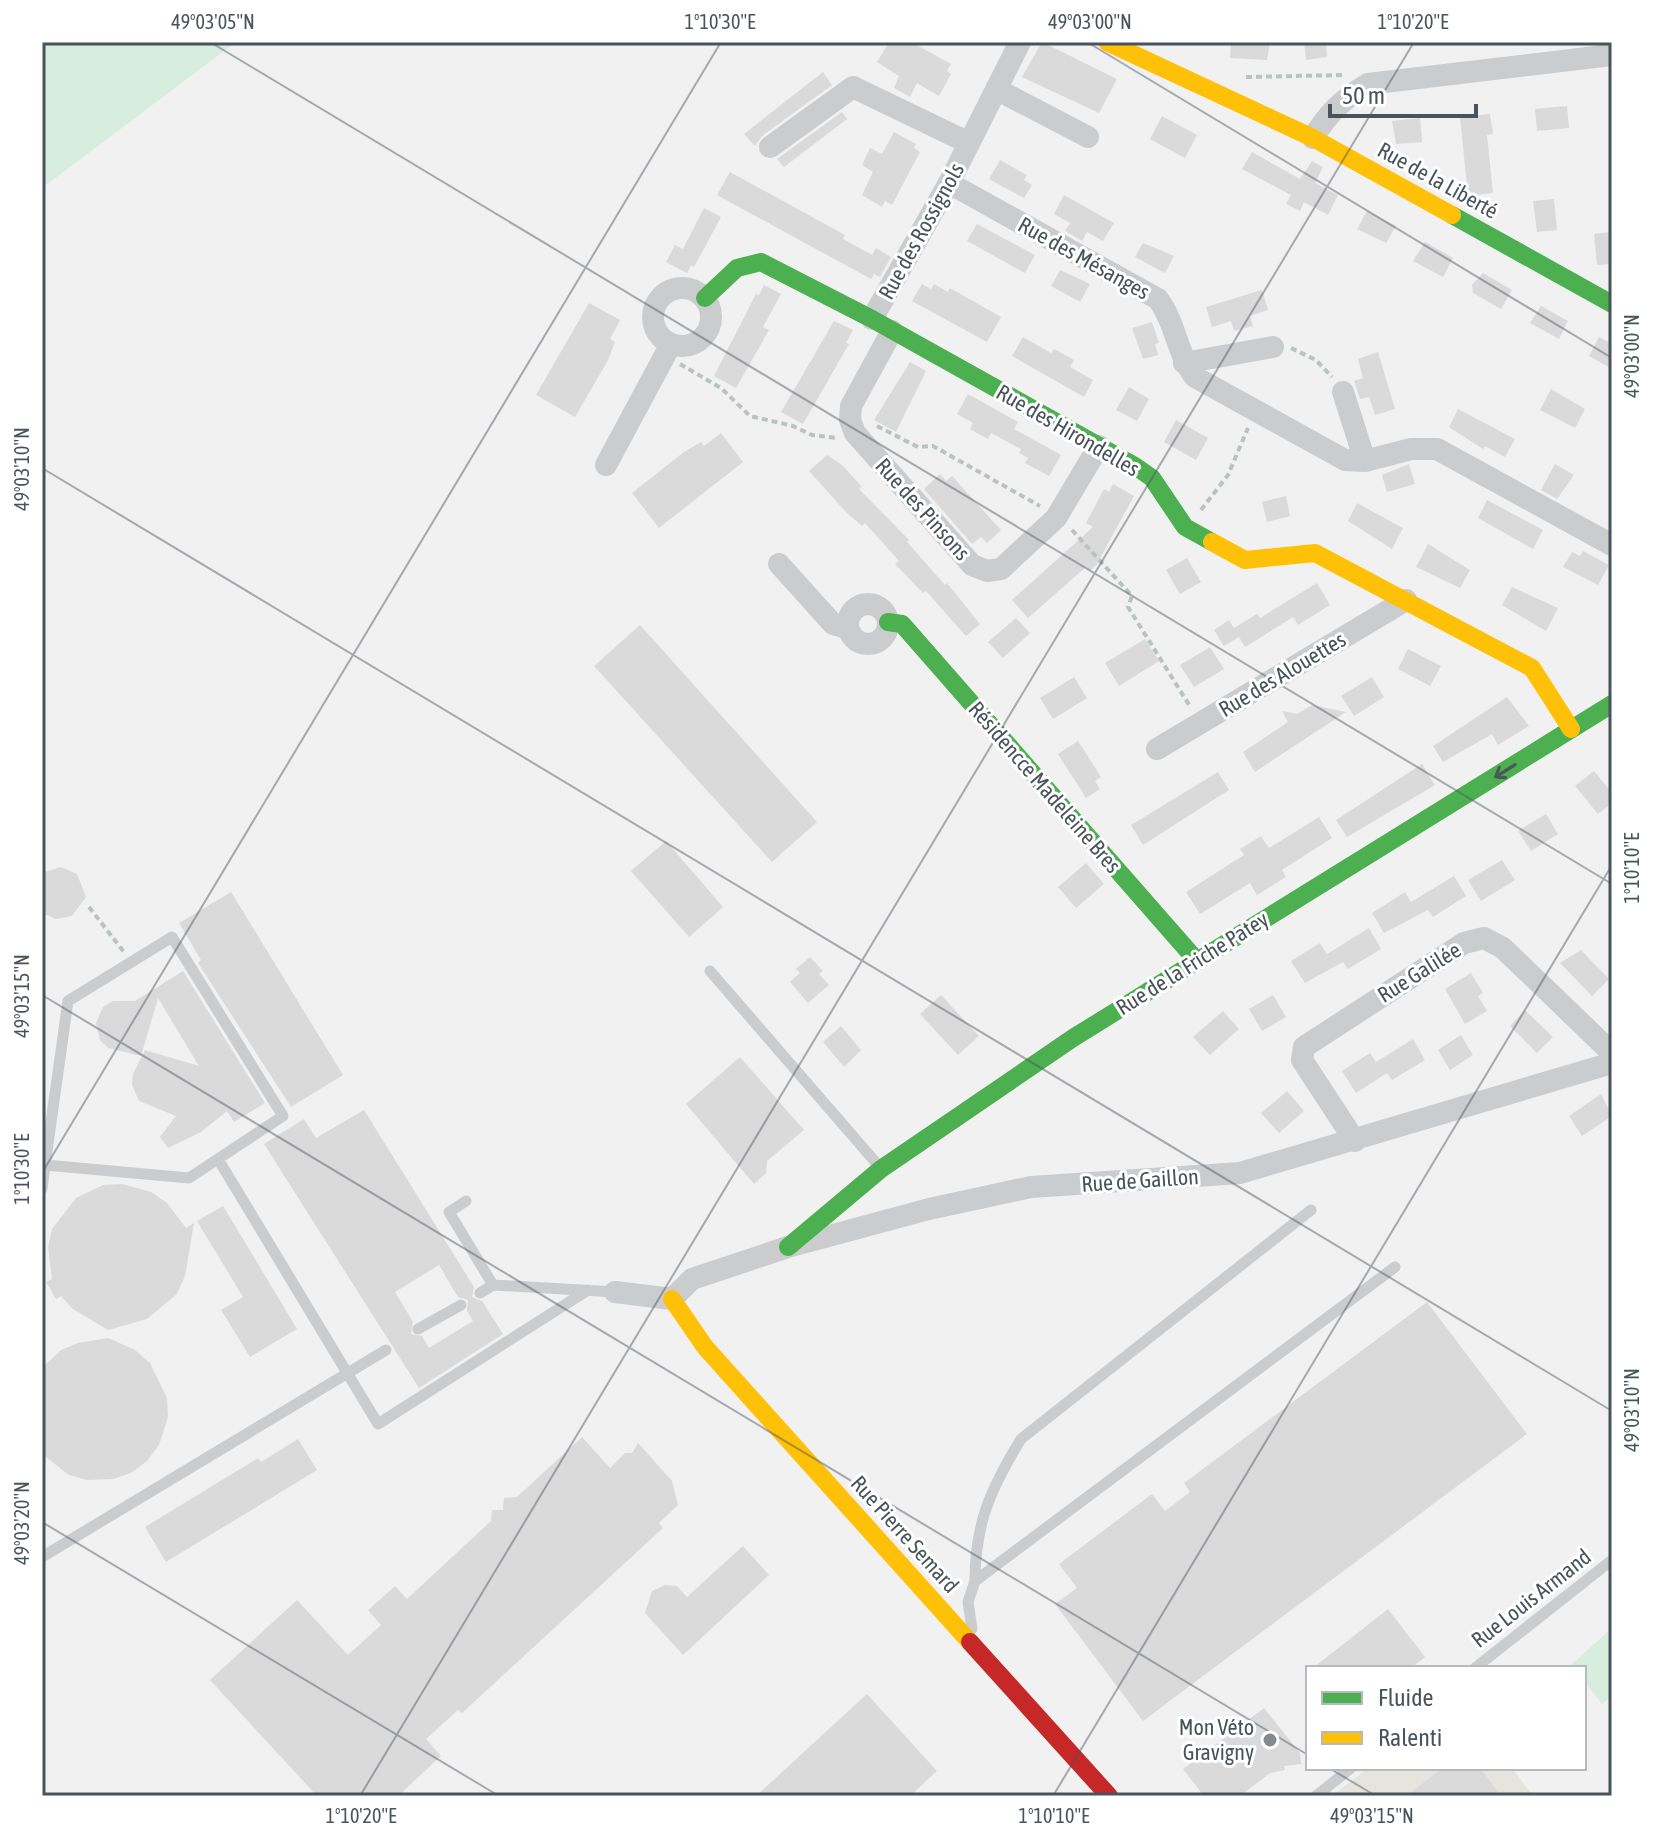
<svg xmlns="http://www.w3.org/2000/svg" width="1654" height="1838" font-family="'Asap Condensed',sans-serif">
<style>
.commercial{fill:#e5e4df}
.green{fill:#d7eedf}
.building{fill:#dadadb;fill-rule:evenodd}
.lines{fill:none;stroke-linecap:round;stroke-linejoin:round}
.path{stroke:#b9c4c0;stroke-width:4;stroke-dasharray:6 4;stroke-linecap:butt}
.lane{stroke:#cbccce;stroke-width:11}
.street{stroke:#cbccce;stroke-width:22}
.fast{stroke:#4caf50;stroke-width:18}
.slow{stroke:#ffc107;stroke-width:18}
.jam{stroke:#c62828;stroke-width:18}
.oneway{stroke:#49585b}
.ticks{fill:none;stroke:#49535c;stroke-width:2;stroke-opacity:0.45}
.poi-dot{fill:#848a90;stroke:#fff;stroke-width:3}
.labels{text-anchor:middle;stroke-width:6;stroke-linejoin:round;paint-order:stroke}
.street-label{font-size:22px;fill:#49535c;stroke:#fff}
.poi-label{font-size:22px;fill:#49535c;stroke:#fff;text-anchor:end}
.neatline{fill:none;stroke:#49535c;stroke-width:3}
.ticks-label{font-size:20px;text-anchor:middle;fill:#49535c}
</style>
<rect width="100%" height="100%" fill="#f1f1f1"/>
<path class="commercial" d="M1368,1768H1512L1533,1796H1332Z"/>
<path class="green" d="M42,42H236L42,188Z
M1612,1628V1695L1602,1704L1584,1681V1668L1571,1665Z"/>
<path class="building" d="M889,42H911L951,64L947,71L951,74L939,96L917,83L910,97L894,88L899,76L877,62Z
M1042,42L1117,79L1099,113L1022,77Z
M1231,42H1270L1267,60L1230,58Z
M1304,42H1326L1327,57L1306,60Z
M823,72L832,85L762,136L755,146L744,134Z
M1567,106L1569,128L1537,131L1535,109Z
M842,112L847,119L784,167L777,159Z
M1490,114L1493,134L1487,135L1493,193L1468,196L1460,117Z
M1162,116L1197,135L1185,158L1150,139Z
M1420,118L1422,142L1396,144L1392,121Z
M894,132L916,144L914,148L920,152L892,205L885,201L882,207L862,195L873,172L862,165L870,148L882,154Z
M1252,152L1300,179L1312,161L1323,167L1315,183L1338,195L1328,215L1304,202L1300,211L1286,204L1291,195L1242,169Z
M1000,160L1027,175L1024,180L1032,185L1024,198L989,179Z
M730,172L845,235L843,239L872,255L876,248L891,257L880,277L874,274L871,279L717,195Z
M1064,195L1114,223L1103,241L1087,232L1082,241L1065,231L1070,223L1054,214Z
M1554,199L1557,230L1537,232L1533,201Z
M704,208L721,217L694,267L691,265L687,273L666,262L675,245L683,249Z
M1367,211L1396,226L1386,243L1357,229Z
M977,224L1035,255L1025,273L967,241Z
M1612,232V264L1597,265L1594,234Z
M1425,242L1453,258L1443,277L1413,261Z
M1143,243L1174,256L1165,273L1135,257Z
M1060,270L1090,284L1080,302L1051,286Z
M1483,273L1512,290L1501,309L1473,293L1472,285Z
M922,284L931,289L934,284L948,292L950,288L1001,317L987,342L912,301Z
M764,285L781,294L763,327L769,330L736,388L714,376L756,294L759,295Z
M1262,290L1268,310L1250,316L1253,326L1234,331L1231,321L1212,327L1206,307Z
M589,303L620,320L610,339L615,342L608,360L575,417L536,395Z
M1541,306L1568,321L1559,339L1530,323Z
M834,321L853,330L846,343L849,344L803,424L781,412Z
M1152,322L1159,343L1155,344L1158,355L1143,359L1132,328Z
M1023,337L1051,353L1054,349L1074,360L1070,367L1093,380L1084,397L1012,356Z
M1599,337L1612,344V369L1589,356Z
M1378,352L1395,409L1375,415L1369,397L1360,399L1354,381L1363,378L1358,359Z
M910,362L926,371L896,432L874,420Z
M1129,387L1149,399L1137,421L1116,410Z
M1551,389L1585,409L1575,428L1540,410Z
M968,394L1018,422L1014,429L1061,455L1049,476L1025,463L1028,458L1019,453L1021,449L991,433L988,439L970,429L973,423L957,414Z
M1458,409L1515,439L1505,457L1485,446L1483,449L1449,427Z
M1176,420L1208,438L1196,460L1164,442Z
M721,433L743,462L659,528L632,493L684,452L701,442L704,446Z
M827,455L842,465L862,487L859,489L909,540L907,542L945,585L947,583L980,624L966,636L926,591L923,593L895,564L899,561L865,523L862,526L846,512L809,471Z
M1409,464L1415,484L1387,492L1382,475Z
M1555,464L1574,475L1557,499L1541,490Z
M940,474L946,481L952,476L1001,530L987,543L981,537L972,544L924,489Z
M1113,484L1134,496L1097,564L1090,571L1086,567L1028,618L1012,600L1093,527L1086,523L1104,489L1109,492Z
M1286,496L1290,516L1267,522L1262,502Z
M1487,500L1543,530L1533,549L1478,518Z
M1357,503L1403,528L1392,549L1348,521Z
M1428,544L1470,570L1460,588L1416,567Z
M1583,551L1609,565L1598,585L1563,567L1572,552L1580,556Z
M1187,558L1201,582L1180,594L1166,570Z
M1317,583L1330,605L1298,625L1293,617L1245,647L1239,637L1224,646L1214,630L1229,620L1234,628L1257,614L1260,618Z
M1512,587L1558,608L1546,631L1502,605Z
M1016,618L1030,633L1003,658L988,642Z
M640,625L817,822L772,862L594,666Z
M1145,639L1159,661L1119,686L1105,663Z
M1210,647L1224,669L1194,687L1180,665Z
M1408,649L1441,666L1430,686L1398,669Z
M1074,677L1087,698L1053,719L1040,698Z
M1372,677L1384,697L1354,716L1341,696Z
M1507,697L1529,726L1498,745L1492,734L1443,762L1433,746Z
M1312,705L1346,712L1255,772L1243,752L1288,722L1282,711L1297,714Z
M1078,741L1101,777L1095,781L1100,789L1086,798L1058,754Z
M1422,764L1435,785L1347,837L1336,820Z
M1594,771L1612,793V803L1598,814L1575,786Z
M1218,772L1229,790L1143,845L1131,825Z
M1546,814L1558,834L1531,851L1518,831Z
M1319,817L1332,838L1282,870L1286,877L1257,895L1250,883L1200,914L1186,892L1244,855L1240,849L1261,836L1269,848Z
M666,841L723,907L689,937L631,871Z
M1502,860L1515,880L1481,901L1468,880Z
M1086,863L1104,884L1076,908L1058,887Z
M61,867L77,874L86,897L72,916L56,919L42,913V873Z
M1454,876L1466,896L1433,917L1428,910L1384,933L1372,913L1405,892L1411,902Z
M231,892L343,1075L291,1107L198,963L201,960L179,923Z
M1369,928L1381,949L1348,969L1343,962L1305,983L1291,961L1320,943L1327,954Z
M1581,950L1609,979L1592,996L1560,963Z
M810,957L823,971L819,974L829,985L808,1003L790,982L800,973L796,969Z
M183,971L265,1103L234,1122L227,1111L201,1132L168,1148L160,1137L176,1116L139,1101L132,1085L133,1074L145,1050L199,1066L158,998L141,1056L108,1048L100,1040L96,1023L103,1007L113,1001H135Z
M1471,973L1483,993L1478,996L1487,1011L1465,1024L1445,989Z
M941,995L979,1036L958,1055L920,1014Z
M1273,995L1286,1017L1262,1031L1249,1009Z
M1525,1010L1553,1037L1537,1053L1510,1026Z
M1223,1011L1239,1029L1210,1055L1193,1037Z
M841,1026L861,1050L844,1067L823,1042Z
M1461,1035L1473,1055L1450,1070L1438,1050Z
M1413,1039L1425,1060L1392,1080L1387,1073L1356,1093L1342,1071L1370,1053L1376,1062Z
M740,1057L804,1130L767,1161L766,1173L754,1184L686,1104Z
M1287,1091L1304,1111L1279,1133L1261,1113Z
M1601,1094L1612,1116L1582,1136L1569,1116Z
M364,1110L474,1287L472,1297L482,1301L503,1334L419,1388L264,1144L304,1119L316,1138ZM439,1265L458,1297L468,1300L467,1311L473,1321L429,1348L422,1336L411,1334L413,1322L395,1292Z
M122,1184L151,1192L167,1203L186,1228L194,1223L185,1276L177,1294L147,1319L108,1330L73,1309L61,1296L56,1299L46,1282L52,1279L48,1247L52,1229L76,1198L103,1185Z
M223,1206L297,1329L250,1357L221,1310L243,1297L197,1221Z
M1427,1302L1527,1434L1143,1721L1055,1604L1077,1588L1059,1564L1152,1494L1165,1511L1190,1492L1184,1483Z
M108,1338L135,1350L150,1363L167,1398L168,1417L159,1445L147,1461L131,1473L113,1479L87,1480L69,1475L42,1454V1368L61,1350L78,1343Z
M582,1437L610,1468L625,1453H632L638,1443L672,1481L678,1505L659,1523L663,1528L462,1713L458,1710L426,1739L441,1756L398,1796H317L210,1680L297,1600L348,1655L381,1625L368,1610L395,1586L407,1599L491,1521L492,1510H503L504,1498L517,1497Z
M298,1439L317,1470L166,1562L145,1527L258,1458L261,1462Z
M743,1546L769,1575L683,1655L645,1613L652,1591L665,1585L677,1586L687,1597Z
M1388,1609L1425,1657L1411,1668H1313Z
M867,1694L937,1771L910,1796H756Z
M1264,1708L1300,1753L1301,1764L1284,1766L1285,1770L1270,1773L1240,1796H1204L1183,1769Z
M1443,1768H1480L1501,1796H1406Z"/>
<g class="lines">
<path class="path" d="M1246,77L1345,75
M1291,348L1316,360L1332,377
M680,364L721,388L750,416L793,426L812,435L837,438
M877,426L918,447L933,446L1040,506
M1201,510L1228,475L1248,428
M1072,530L1132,596L1128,607L1191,708
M89,907L124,952"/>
<path class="lane" d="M710,971L878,1165
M218,1159L378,1424L588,1290
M42,1189L45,1165L68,1001L172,937L283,1116L189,1178L45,1165
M466,1201L449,1212L493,1285
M480,1293L493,1285L615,1292
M418,1329L461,1305
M42,1557L386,1350
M975,1581C975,1523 991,1488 1021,1439L1311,1210
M972,1629L968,1602L975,1581L1395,1267
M1475,1668L1612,1560
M1316,1796L1351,1768"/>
<path class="street" d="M996,89L1088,137
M1313,138C1328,113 1343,99 1368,84L1612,55
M770,147L853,87L969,143
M949,183L1158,299C1176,323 1177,354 1195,377L1345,460L1365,461
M653 317a29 29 0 1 1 58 0a29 29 0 1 1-58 0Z
M872,319L949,183L1020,42
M892,331L851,406L850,420L855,433L972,565L987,571L1001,569L1056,518L1099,446
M1184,363L1273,347
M1343,392L1365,461L1411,449H1437L1612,545
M606,465L671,344
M779,564L833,624L847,628
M848 624a20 20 0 1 1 40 0a20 20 0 1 1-40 0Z
M1157,749L1406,600
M1355,1141L1302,1060L1304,1047L1464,943L1484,938L1503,948L1612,1053
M615,1292L672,1299L692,1279L788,1247L929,1209L1031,1187L1240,1173L1612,1063"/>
<path class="fast" d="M1452,215L1612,304
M705,298L737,268L761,262L872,319L1135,466L1152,478L1185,527L1212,542
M888,622L902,624L1197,961
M788,1247L881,1169L1073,1038L1612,704"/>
<path class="slow" d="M1107,42L1313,138L1452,215
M1212,542L1245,560L1315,553L1532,668L1571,729
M672,1299L705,1347L970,1642"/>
<path class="jam" d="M970,1642L1109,1796"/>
</g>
<defs><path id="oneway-shaft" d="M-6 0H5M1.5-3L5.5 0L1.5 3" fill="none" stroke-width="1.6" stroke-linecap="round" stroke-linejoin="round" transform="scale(2)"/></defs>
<use class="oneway" href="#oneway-shaft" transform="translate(1505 771) rotate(148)"/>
<path class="ticks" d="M210,42L1612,884M1087,42L1612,358M42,468L1612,1411M42,995L1308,1755M42,1173L721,42M42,1522L499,1796M1329,1768L1376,1796M360,1796L1414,42M1053,1796L1612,865"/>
<circle class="poi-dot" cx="1270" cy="1740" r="8"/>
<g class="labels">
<g class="street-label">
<text transform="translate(1438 180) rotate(29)" y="8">Rue de la Liberté</text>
<text transform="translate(921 231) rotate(-61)" y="8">Rue des Rossignols</text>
<text transform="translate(1084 258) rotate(29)" y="8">Rue des Mésanges</text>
<text transform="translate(1068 430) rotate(30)" y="8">Rue des Hirondelles</text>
<text transform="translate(923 509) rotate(48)" y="8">Rue des Pinsons</text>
<text transform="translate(1282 674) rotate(-31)" y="8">Rue des Alouettes</text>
<text transform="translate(1045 787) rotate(49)" y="8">Résidencce Madeleine Bres</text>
<text transform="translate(1192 963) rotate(-32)" y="8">Rue de la Friche Patey</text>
<text transform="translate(1419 972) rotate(-32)" y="8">Rue Galilée</text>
<text transform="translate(1140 1180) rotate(-4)" y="8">Rue de Gaillon</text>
<text transform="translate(905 1534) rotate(48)" y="8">Rue Pierre Semard</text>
<text transform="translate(1531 1598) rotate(-38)" y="8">Rue Louis Armand</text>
</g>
<g class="poi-label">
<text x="1254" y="1735">Mon Véto<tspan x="1254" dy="25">Gravigny</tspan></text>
</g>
</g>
<rect width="1654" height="1838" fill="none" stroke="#ffffff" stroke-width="88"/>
<rect x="1306" y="1666" width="280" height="104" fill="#ffffff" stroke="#b6babe" stroke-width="2"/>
<rect x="1322" y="1692" width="40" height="12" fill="#4caf50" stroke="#b6babe" stroke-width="2"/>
<text x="1378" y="1706" font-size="24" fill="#49535c">Fluide</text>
<rect x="1322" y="1732" width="40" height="12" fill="#ffc107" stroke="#b6babe" stroke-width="2"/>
<text x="1378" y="1746" font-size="24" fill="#49535c">Ralenti</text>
<path d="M1330 104v12h146v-12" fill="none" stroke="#49535c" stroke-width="4"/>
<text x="1342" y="104" font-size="24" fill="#49535c" stroke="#ffffff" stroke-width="6" paint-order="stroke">50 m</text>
<rect x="44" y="44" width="1566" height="1750" class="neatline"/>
<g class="ticks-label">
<text x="213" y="29">49°03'05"N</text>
<text x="720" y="29">1°10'30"E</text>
<text x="1090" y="29">49°03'00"N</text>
<text x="1413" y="29">1°10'20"E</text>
<text transform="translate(1632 356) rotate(-90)" y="7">49°03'00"N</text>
<text transform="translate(22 469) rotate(-90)" y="7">49°03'10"N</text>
<text transform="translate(1632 868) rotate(-90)" y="7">1°10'10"E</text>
<text transform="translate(22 996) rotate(-90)" y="7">49°03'15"N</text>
<text transform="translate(22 1169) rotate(-90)" y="7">1°10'30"E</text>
<text transform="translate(1632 1410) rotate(-90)" y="7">49°03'10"N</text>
<text transform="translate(22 1523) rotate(-90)" y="7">49°03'20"N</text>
<text x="361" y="1823">1°10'20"E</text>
<text x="1054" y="1823">1°10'10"E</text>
<text x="1372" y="1823">49°03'15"N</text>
</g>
</svg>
